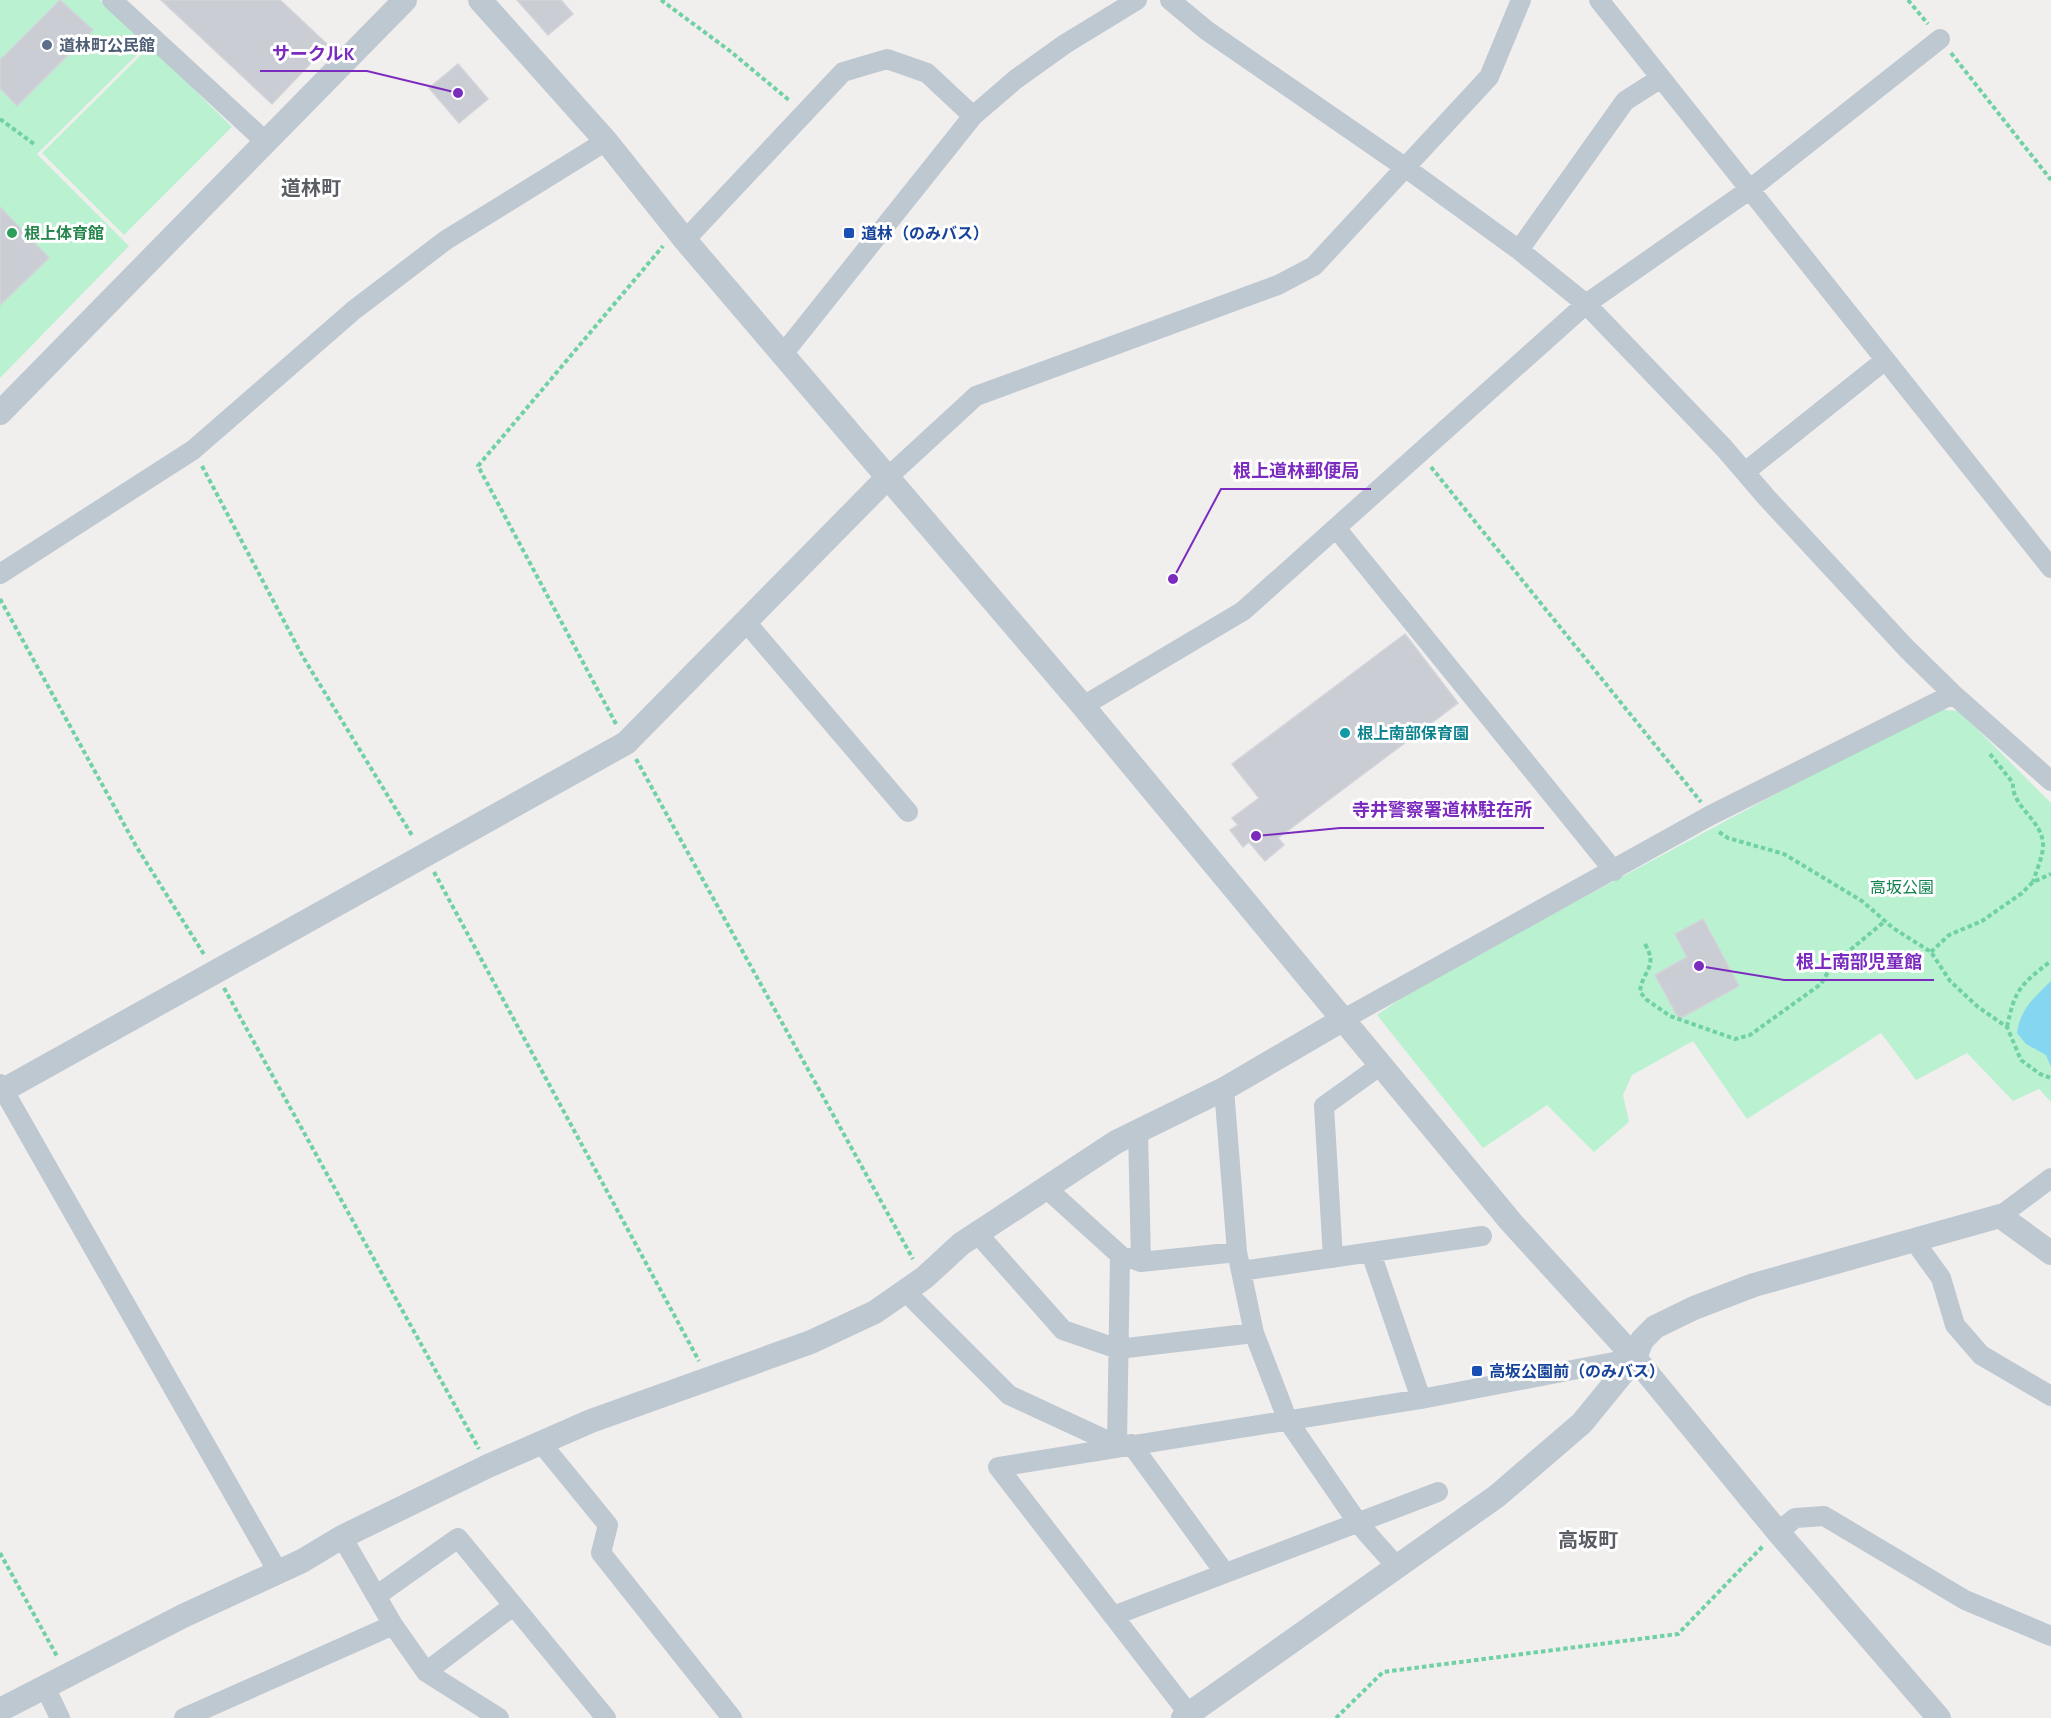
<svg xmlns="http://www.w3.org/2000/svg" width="2051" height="1718" font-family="'Alegreya Sans','Noto Sans JP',sans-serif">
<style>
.green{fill:#baf1d1}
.water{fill:#85d6f0}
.building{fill:#cacdd3;stroke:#d2d4da;stroke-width:1.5}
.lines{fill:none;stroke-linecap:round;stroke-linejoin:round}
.path{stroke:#70d1a4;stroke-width:4;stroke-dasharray:4.5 3;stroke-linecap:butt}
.minor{stroke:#bec8d1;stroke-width:20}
.tertiary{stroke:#bec8d1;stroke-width:24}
.service-dot{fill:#5c6f8a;stroke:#fff;stroke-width:2}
.leisure-dot{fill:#2e9e5b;stroke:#fff;stroke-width:2}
.transit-dot{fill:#1a4fb4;stroke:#fff;stroke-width:2}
.culture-dot{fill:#0f9aa8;stroke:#fff;stroke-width:2}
.labels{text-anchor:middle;stroke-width:6;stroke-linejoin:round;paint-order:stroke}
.service-label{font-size:16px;font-weight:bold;fill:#4e5e75;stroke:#fff;text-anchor:start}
.leisure-label{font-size:16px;font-weight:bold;fill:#27864d;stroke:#fff;text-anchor:start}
.transit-label{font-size:16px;font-weight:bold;fill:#164399;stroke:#fff;text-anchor:start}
.culture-label{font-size:16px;font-weight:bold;fill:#0d838f;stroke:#fff;text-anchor:start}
.park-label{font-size:16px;fill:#12824e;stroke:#fff}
.quarter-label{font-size:20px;font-weight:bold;fill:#5b5e64;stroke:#fff}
.leader{fill:none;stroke:#7b2cbf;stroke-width:2}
.callout-dot{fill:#7b2cbf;stroke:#fff;stroke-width:2}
.callout-label{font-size:18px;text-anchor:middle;font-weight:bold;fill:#7b2cbf;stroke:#fff;stroke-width:6;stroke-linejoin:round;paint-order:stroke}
</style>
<rect width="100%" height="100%" fill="#f1eeee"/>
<path class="green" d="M0,0H100L148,44L37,154L129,246L0,378Z
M150,46L232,127L124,235L42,153Z
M1934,709L1959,711L2051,803V1102L2039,1089L2013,1101L1967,1053L1916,1080L1881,1033L1747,1119L1693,1041L1632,1075L1623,1095L1629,1122L1594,1152L1547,1105L1483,1148L1377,1015L1421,985Z"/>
<path class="water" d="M2051,981V1067L2046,1055L2026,1044L2017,1033C2020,1009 2034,998 2051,981Z"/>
<path class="building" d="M60,0L93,30L17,106L0,88V60Z
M161,0H280L328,45L272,104Z
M517,0H561L573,14L548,35Z
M458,64L488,99L459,123L429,88Z
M0,207L49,258L0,305Z
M1405,634L1458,703L1278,838L1284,845L1265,861L1249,842L1243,847L1230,830L1238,825L1232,818L1259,798L1232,764Z
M1703,919L1739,986L1679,1019L1655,975L1687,957L1675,934Z"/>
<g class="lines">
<path class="path" d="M661,0L730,51L790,101
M1908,0L1928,24
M1951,53L2051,180
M0,119L34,144
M202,466L303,657L413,837
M1431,467L1701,802
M0,599L136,846L205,956
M616,724L478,466L663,246
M1990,754L2013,783C2011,807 2043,820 2043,845C2043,857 2036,871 2033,882
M636,759L913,1259
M1719,832L1728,838L1784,854L1862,901L1893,928L1931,952L1950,981L1978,1007L2007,1027L2021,1060L2040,1074L2051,1078
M434,872L699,1361
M1645,944C1659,968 1642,970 1640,992L1647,1000L1670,1016L1735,1039L1750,1035L1821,984L1832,965L1885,921
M1931,952L1949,935L1982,921L2022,893L2033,882L2051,874
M224,988L479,1449
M2007,1027C2015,989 2020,985 2051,961
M0,1553L58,1658
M1336,1718L1383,1672L1678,1634L1763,1546"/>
<path class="minor" d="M112,0L266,142
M1170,0L1206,30L1406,168L1519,250L1586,304L1724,448L1767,498L1907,649L1953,694L2051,781
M1599,0L2051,568
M685,240L843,72L887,59L927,73L973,116
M1519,250L1625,101L1661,78
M783,354L973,116L1016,79L1065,44L1137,0
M1745,472L1884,361
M889,476L976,396L1278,285L1314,266L1489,77L1521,0
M1336,528L1614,871
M0,574L193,450L354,310L446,240L606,141
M745,621L908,812
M1083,706L1243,611L1586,304L1749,190L1940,39
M1344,1019L1711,815L1953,694
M0,1084L278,1572
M1224,1089L1237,1252L1254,1333L1288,1421L1358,1523L1398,1568
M1138,1130L1141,1262
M2000,1216L2051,1178
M977,1233L1063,1330L1118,1349L1254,1333
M1915,1242L1941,1278L1955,1325L1981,1355L2051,1396
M1371,1253L1421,1399
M1130,1258L1141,1262L1237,1252
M1333,1258L1324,1106L1381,1065
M1241,1271L1482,1236
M905,1291L1009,1395L1117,1445L1120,1255L1045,1187
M541,1443L608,1525L601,1553L732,1718
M1131,1444L1225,1573
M1778,1532L1795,1518L1824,1516L1965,1600L2051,1636
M342,1537L393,1625L426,1672L499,1718
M376,1596L458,1538L606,1718
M1113,1616L1438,1492
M426,1672L513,1606
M45,1687L60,1718
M1189,1714L998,1467L1421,1399L1635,1358
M184,1718L393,1625"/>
<path class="tertiary" d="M480,0L606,141L685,240L1083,706L1511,1222L1635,1358L1778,1532L1939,1718
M0,413L405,0
M0,1092L626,743L889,476
M0,1710L183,1616L302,1561L342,1537L488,1466L591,1421L811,1342L875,1312L924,1278L961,1244L1116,1142L1224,1089L1344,1019
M1183,1718L1497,1496L1582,1423L1635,1358L1642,1340L1655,1327L1694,1308L1754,1285L2000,1216L2051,1253"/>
</g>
<circle class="service-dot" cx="47" cy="45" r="6"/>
<circle class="leisure-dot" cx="12" cy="233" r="6"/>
<g class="transit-dot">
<rect x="843" y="227" width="12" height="12" rx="3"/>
<rect x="1471" y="1365" width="12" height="12" rx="3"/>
</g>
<circle class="culture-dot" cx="1345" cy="733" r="6"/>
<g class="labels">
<g class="service-label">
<text x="59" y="51">道林町公民館</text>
</g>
<g class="leisure-label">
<text x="24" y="239">根上体育館</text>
</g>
<g class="transit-label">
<text x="861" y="239">道林（のみバス）</text>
<text x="1489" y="1377">高坂公園前（のみバス）</text>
</g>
<g class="culture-label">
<text x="1357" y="739">根上南部保育園</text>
</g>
<g class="park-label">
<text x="1902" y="893">高坂公園</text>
</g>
<g class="quarter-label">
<text x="311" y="195">道林町</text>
<text x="1588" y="1547">高坂町</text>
</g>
</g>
<path class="leader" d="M458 93L367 71H260M1173 579L1221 489H1371M1256 836L1340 828H1544M1699 966L1784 980H1934"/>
<g class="callout-dot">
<circle cx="458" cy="93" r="6"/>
<circle cx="1173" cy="579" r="6"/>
<circle cx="1256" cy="836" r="6"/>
<circle cx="1699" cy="966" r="6"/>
</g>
<g class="callout-label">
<text x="313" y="60">サークルK</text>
<text x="1296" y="477">根上道林郵便局</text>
<text x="1442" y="816">寺井警察署道林駐在所</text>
<text x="1859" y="968">根上南部児童館</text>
</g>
</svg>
